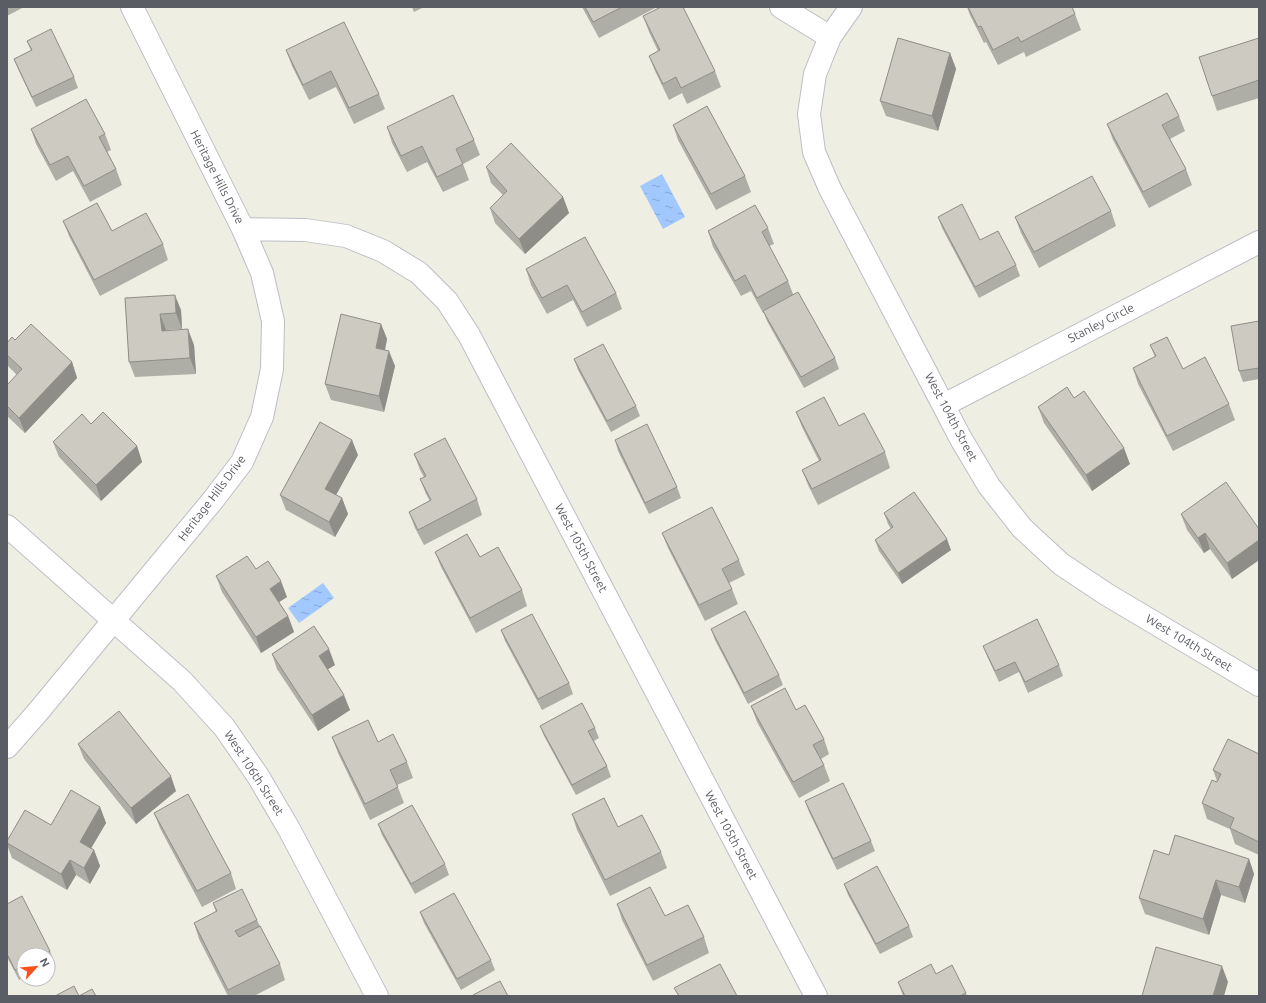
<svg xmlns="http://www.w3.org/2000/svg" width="1266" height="1003" font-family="Ubuntu,sans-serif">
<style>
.water{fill:url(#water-ripples)}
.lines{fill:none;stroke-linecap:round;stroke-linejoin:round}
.minor-casing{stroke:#bcbec5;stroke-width:24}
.minor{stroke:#fff;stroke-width:22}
.wall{fill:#afaea6}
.shaded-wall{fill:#8f8d87}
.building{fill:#cccac1;stroke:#8f8d87}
.labels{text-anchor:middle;stroke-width:4;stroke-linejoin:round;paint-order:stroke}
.street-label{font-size:12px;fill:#5a5d64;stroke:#fff}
</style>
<defs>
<pattern id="water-ripples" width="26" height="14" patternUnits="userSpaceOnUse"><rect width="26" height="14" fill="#a1c8ff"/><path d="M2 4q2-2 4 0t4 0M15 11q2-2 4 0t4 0" fill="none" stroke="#86a6d2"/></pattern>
</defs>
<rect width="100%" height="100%" fill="#efeee2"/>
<path class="water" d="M662,174L685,217L663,229L640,186Z
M323,583L334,598L299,623L288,608Z"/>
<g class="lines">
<defs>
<path id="minor" d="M781,7L830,37
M851,7L830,37L815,74L809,114L814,152L830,189L961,439L989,486L1022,528L1061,564L1106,594L1259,685
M243,229L305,230L346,236L383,251L419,273L447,301L469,335L816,996
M944,405L1259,242
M7,526L182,681L224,727L258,776L289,829L377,996
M7,747L37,713L213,500L242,462L262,417L272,369L273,321L262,273L243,229L132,7"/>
</defs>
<use href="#minor" class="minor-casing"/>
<use href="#minor" class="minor"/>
</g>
<path class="wall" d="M7,7H24L7,16Z
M412,7H424L414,12Z
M582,7H657L599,38Z
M967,7H1072L1075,14L1081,30L1026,57L1024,52L998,65L986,42L984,43L970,15Z
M643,16L715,71L721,87L687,104L682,93L669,100L655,71L649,56L658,51L649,32Z
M1259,38V98L1217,111L1212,96Z
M27,41L74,77L78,88L36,107L18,69L14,59L31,51Z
M286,50L379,94L385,109L354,124L336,87L309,100L292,66Z
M950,53L956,69L938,131L886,116L880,101Z
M1179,116L1185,131L1170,139L1186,169L1192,185L1149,208L1113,140L1107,124Z
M673,125L745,176L751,192L716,210L678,140Z
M387,127L474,140L480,155L463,164L469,180L443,192L427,162L407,172L392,143Z
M31,129L105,134L111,150L107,152L116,169L122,185L90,202L73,171L56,181L36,144Z
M486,167L563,197L569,213L525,254L495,223L490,208L503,195L491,183Z
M1111,211L1116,226L1039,268L1021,233L1015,217Z
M938,217L980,240L1016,265L1020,276L979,298L942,228Z
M63,221L112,231L163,244L168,260L100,296L69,236Z
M768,228L774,244L769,246L788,281L793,294L835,358L839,369L804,388L767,321L764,313H763L751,291L741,296L713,247L708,231Z
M526,269L616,293L622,309L587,327L573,300L547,314L531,285Z
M125,298L181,310L182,329L166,330V331L194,345L196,374L135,377L129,362Z
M1259,321V379L1243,382L1239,371Z
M381,324L387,339L385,350L395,366L384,412L331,400L325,384Z
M7,343L72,362L77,378L25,433L7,416V385L17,375L7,365Z
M1150,345L1183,369L1229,404L1235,420L1173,451L1138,384L1133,368L1155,357Z
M574,359L636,406L640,416L611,432L578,370Z
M1074,398L1130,464L1092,491L1044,423L1038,407Z
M796,412L839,426L885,452L890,468L818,505L808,485L802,470L819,461L802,427Z
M91,424L137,446L142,462L101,501L59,457L53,442Z
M615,440L677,487L681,498L649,514L618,451Z
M414,454L477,499L482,515L424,545L415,528L409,512L430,501L426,494L420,479L424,477L420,470Z
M358,455L336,495L342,498L348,514L335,537L286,510L280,495Z
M884,513L951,550L902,584L879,551L875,540L891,529L888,524Z
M1181,514L1259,529V560L1232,579L1210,549L1204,553L1187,530Z
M662,533L739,560L745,575L729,583L732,589L738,604L705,621L668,548Z
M435,552L480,557L522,590L527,606L476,633L441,567Z
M256,569L287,597L279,602L288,616L294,632L261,653L222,592L216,576Z
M711,629L779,675L783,685L748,704L715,640Z
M501,630L569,683L573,694L542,710L505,641Z
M983,646L1059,665L1063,676L1028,693L1019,672L999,682L987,656Z
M272,654L335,665L328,669L350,710L318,731L277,669Z
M751,706L796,710L824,739L829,754L821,759L824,765L830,781L799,798L757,722Z
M540,726L595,728L599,738L594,741L607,766L611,777L576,795L544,736Z
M332,737L378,742L407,762L413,778L397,785L404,803L370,820L338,753Z
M78,744L176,791L136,824L84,759Z
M1259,754V855L1235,844L1230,829L1207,819L1202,803L1217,781L1213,770Z
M805,801L871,841L875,851L837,870L809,812Z
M100,807L106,823L91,848L94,850L100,866L90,884L76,875L67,890L12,858L7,845V841Z
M154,813L231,873L236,889L202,907L160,828Z
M572,814L618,827L661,852L667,868L610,896L577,830Z
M378,824L445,864L449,875L415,894L382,835Z
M1169,855L1249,859L1254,874L1245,903L1221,895L1209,935L1145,914L1139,898Z
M844,884L909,926L913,937L880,954L848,895Z
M213,903L257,920L260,926L280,964L285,980L254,996H228L199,939L194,923L216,912Z
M7,904L50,951L54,962L48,965V955H24V978L19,980L7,957Z
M617,904L665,916L704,937L709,953L653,981L622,920Z
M420,912L491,960L495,970L461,990L424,923Z
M936,974L966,993L967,996H903L898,982Z"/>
<path class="shaded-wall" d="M950,53L956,69L938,131L932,116Z
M563,197L569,213L525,254L519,239Z
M175,295L181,310L182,329L176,313Z
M160,314L166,330L167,347L162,331Z
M381,324L387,339L382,364L376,348Z
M188,329L194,345L196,374L190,358Z
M389,351L395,366L384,412L379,396Z
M72,362L77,378L25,433L19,418Z
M352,440L358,455L331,504L325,489Z
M137,446L142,462L101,501L96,485Z
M1124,448L1130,464L1092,491L1086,475Z
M342,498L348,514L335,537L329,522Z
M1205,533L1210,549L1204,553L1198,538Z
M947,539L951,550L902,584L898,573Z
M1259,540V560L1232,579L1227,563Z
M281,581L287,597L276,604L270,589Z
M288,616L294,632L261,653L256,637Z
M329,649L335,665L325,671L319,656Z
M344,695L350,710L318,731L312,715Z
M171,776L176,791L136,824L131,808Z
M100,807L106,823L86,857L80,842Z
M94,850L100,866L90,884L84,868Z
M1249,859L1254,874L1245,903L1239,887Z
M70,860L76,875L67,890L61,874Z
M1216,880L1221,895L1209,935L1203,919Z
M1222,966L1228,982L1224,996H1213Z"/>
<path class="building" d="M585,7H622L593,22Z
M661,7H683L715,71L681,88L676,77L663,84L649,56L660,50L643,16Z
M968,7H1072L1075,14L1021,42L1018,37L993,50L981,26L978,27Z
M344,22L379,94L349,108L331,71L303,85L286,50Z
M51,29L74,77L32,97L14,59L32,50L27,41Z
M898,38L950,53L932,116L880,101Z
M1259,38V80L1212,96L1199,57Z
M1167,93L1179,116L1162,125L1186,169L1143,192L1107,124Z
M453,95L474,140L456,149L463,164L437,177L422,146L401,156L387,127Z
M86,99L105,134L99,137L116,169L84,186L68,156L50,165L31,129Z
M707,106L745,176L711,194L673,125Z
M511,143L563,197L519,239L490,208L507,191L486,167Z
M1092,176L1111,211L1034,252L1015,217Z
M97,203L112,231L146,213L163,244L94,280L63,221Z
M962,204L980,240L998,231L1016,265L975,287L938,217Z
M755,205L768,228L762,232L788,281L757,298L745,275L735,281L708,231Z
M585,237L616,293L582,312L567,285L542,298L526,269Z
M798,292L835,358L801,377L763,311Z
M175,295L176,313L160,314L162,331L188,329L190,358L129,362L125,298Z
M341,314L381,324L376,348L389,351L379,396L325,384Z
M1259,321V368L1239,371L1231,326Z
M31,324L72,362L19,418L7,406V385L22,369L7,355V343L12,337L15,340Z
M1167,337L1183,369L1205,357L1229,404L1167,436L1133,368L1156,356L1150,345Z
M603,344L636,406L607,421L574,359Z
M1067,387L1074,398L1084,391L1124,448L1086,475L1038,407Z
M824,397L839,426L864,413L885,452L812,489L802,470L821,460L796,412Z
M103,412L137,446L96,485L53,442L82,414L91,424Z
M320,422L352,440L325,489L342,498L329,522L280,495Z
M647,424L677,487L645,503L615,440Z
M445,438L477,499L418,530L409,512L431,500L420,479L426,476L414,454Z
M1226,482L1259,529V540L1227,563L1205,533L1198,538L1181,514Z
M914,492L947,539L898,573L875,540L893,527L884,513Z
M712,507L739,560L722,569L732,589L699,605L662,533Z
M467,534L480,557L498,547L522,590L470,618L435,552Z
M247,556L256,569L268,561L281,581L270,589L288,616L256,637L216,576Z
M745,611L779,675L744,693L711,629Z
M532,614L569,683L538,699L501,630Z
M1037,619L1059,665L1025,682L1015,662L995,671L983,646Z
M314,626L329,649L319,656L344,695L312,715L272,654Z
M785,688L796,710L805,705L824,739L813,745L824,765L793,782L751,706Z
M582,703L595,728L588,731L607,766L572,785L540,726Z
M119,711L171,776L131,808L78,744Z
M368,720L378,742L393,734L407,762L390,770L398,787L365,804L332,737Z
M1228,739L1259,754V842L1230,828L1234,818L1202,803L1212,780L1217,782L1221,774L1213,770Z
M843,783L871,841L833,859L805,801Z
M71,790L100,807L80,842L94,850L84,868L70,860L61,874L7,843V841L25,810L51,825Z
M188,794L231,873L197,891L154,813Z
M604,798L618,827L642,815L661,852L605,880L572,814Z
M412,805L445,864L411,884L378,824Z
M1175,835L1249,859L1239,887L1216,880L1203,919L1139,898L1154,850L1169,855Z
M877,866L909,926L876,944L844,884Z
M650,887L665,916L688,905L704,937L647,965L617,904Z
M242,889L257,920L235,931L239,937L260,926L280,964L228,990L194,923L217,911L213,903Z
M454,893L491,960L457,979L420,912Z
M22,896L50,951L43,955H24V965L15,970L7,954V904Z
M1156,947L1222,966L1213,996H1142Z
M720,964L737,996H679L674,988Z
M931,964L936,974L952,965L966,993L960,996H905L898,982Z
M500,981L508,996H473V995Z
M74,986L79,996L92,989L96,996H55Z"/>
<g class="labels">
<g class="street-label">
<text transform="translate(217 177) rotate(63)" y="4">Heritage Hills Drive</text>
<text transform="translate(1101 323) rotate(-27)" y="4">Stanley Circle</text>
<text transform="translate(951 417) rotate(62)" y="4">West 104th Street</text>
<text transform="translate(212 498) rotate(-53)" y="4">Heritage Hills Drive</text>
<text transform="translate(581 548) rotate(62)" y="4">West 105th Street</text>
<text transform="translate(1189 643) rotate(31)" y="4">West 104th Street</text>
<text transform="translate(254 773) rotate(57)" y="4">West 106th Street</text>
<text transform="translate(731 835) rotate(62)" y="4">West 105th Street</text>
</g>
</g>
<rect width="1266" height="1003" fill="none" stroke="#5a5d64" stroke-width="16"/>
<g transform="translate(36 967) rotate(63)"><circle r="19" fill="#ffffff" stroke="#bdbec1"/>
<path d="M0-3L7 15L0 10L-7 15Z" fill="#f9501d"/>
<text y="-6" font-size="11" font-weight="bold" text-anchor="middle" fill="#5a5d64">N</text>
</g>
</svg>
